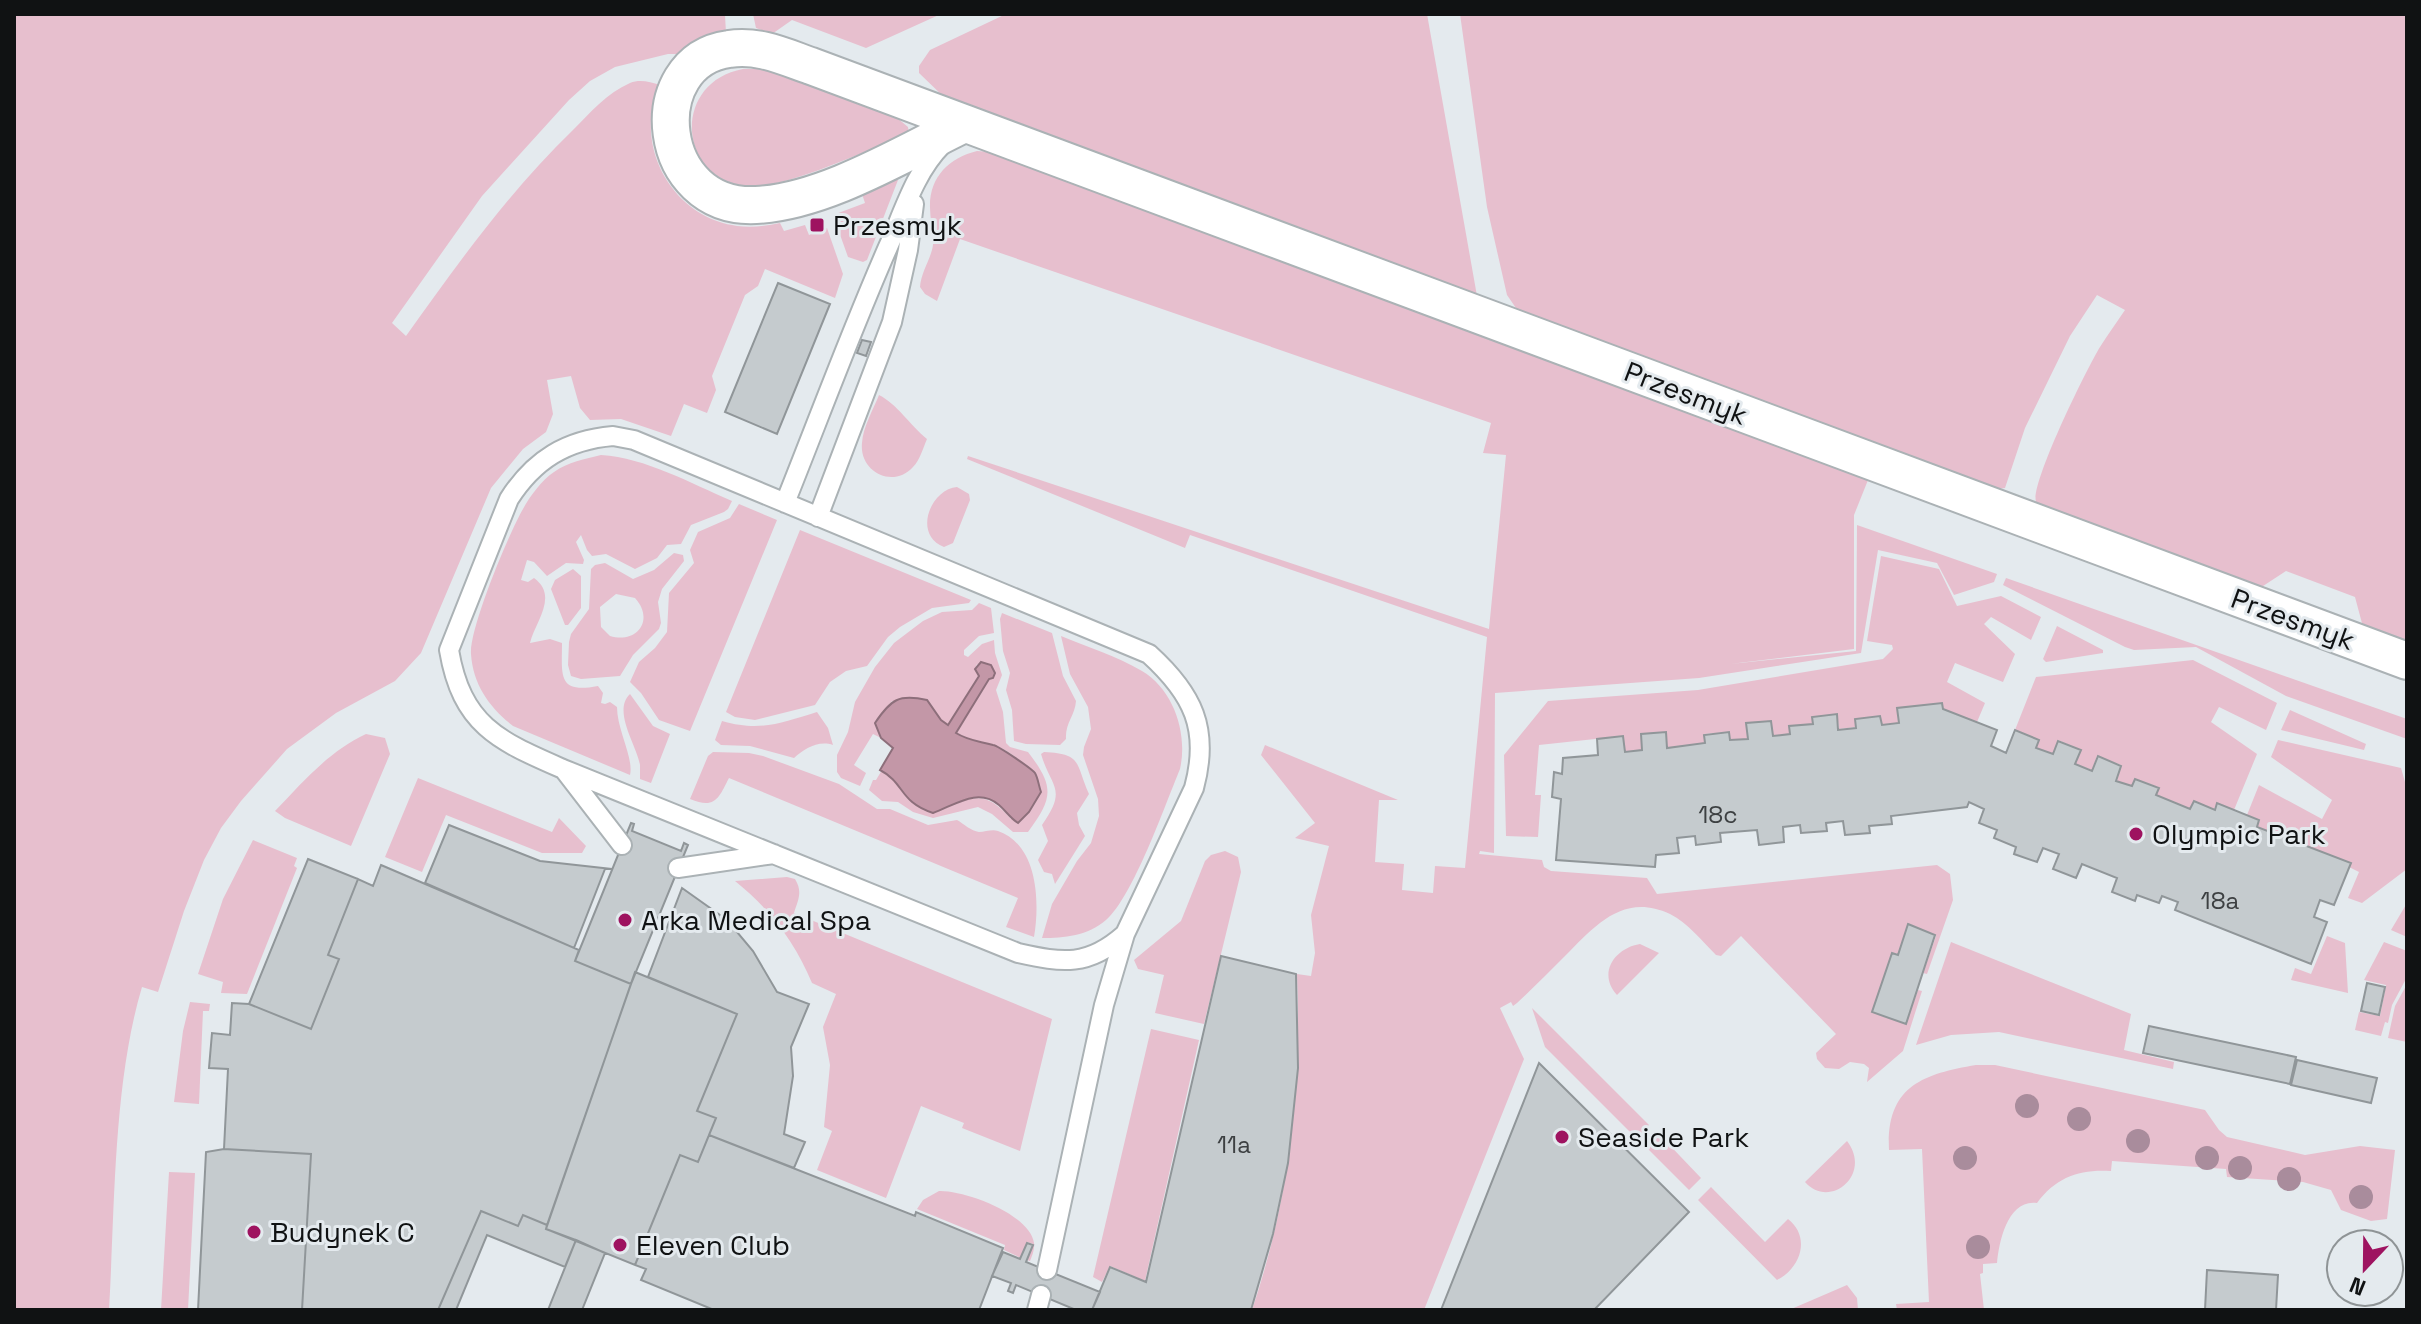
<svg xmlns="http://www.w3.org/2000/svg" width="2421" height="1324" font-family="'Space Grotesk',sans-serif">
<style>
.green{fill:#e7bfce;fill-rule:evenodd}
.water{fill:#c397a7;stroke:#8d6f7b;stroke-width:2}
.building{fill:#c5cbce;stroke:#909699;stroke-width:2}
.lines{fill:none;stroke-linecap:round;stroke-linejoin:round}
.lane-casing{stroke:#abb2b5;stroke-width:22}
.street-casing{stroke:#abb2b5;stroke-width:40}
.lane{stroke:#fff;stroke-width:18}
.street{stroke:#fff;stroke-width:36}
.tree{fill:#a98c9c}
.poi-dot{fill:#9e1360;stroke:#e4eaee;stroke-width:3}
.labels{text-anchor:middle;stroke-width:6;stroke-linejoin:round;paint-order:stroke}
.number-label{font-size:24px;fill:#3d4042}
.poi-label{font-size:28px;fill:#101213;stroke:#e4eaee;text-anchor:start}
.street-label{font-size:28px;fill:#101213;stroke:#e4eaee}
</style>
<rect width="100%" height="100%" fill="#e4eaee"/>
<path class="green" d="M14,14H941L866,48L792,20L772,34L756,28L753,14L725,15L726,33L710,36L681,54H668L615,67L590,81L569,100L482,196L392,323L406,336C458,263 509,192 573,130C591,112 607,93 630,83C640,79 650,82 660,85C632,144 671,217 737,226C752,228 766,226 780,223L784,231L805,225L809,235L827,228L843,274L835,298L765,269L758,286L745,295L712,376L716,390L707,413L684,404L671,436L621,419L590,420L580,408L571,376L547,380L553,414L546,432L523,449L491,488L421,653L395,681L336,713L287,749L241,801L221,828L204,860L184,911L158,992L142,987C113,1084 115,1208 109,1310H14Z
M1006,14H1427L1477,296L946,99L919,73V66L930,50Z
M1460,14H2407V642L2363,627L2355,597L2286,571L2260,588L2036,502C2030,484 2087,368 2100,347C2108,334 2117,322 2125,310L2097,295L2070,336L2025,428L2005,488L1998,489L1518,311L1507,295L1487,207Z
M743,69H761L781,74L896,117L908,127L909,134C871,148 782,191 745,186C677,178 672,82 743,69Z
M977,151L991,152L1868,480L1854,515V649L1730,664L1856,651L1857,525L1997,574L1994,582L1954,595L1937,563L1878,550L1861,653L1699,678L1495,693L1494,853L1480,851L1479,854L1542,860L1544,867L1551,871L1647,878L1657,894L1937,865L1950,874L1953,900L1927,974L1923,973L1936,936L1908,924L1898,954L1892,953L1872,1012L1906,1024L1918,990L1922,991L1903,1051L1867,1082L1869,1068L1864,1064L1850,1062L1839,1069L1825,1068L1817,1059L1816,1053L1836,1034L1741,936L1721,956L1716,955C1702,941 1688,923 1670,914C1623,892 1595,926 1565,956C1549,972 1533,988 1517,1003L1513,1006L1511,1002L1500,1008L1524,1059L1424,1310H1252C1289,1200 1302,1089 1297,974L1311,976L1315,953L1311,915L1329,846L1295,838L1315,823L1261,755L1265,745L1398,800H1379L1375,862L1404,864L1402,890L1433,893L1435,866L1465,868L1487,637L1190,535L1185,548L967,459L968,456L1489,629L1506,455L1483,453L1491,423L960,239L937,301L925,294L920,287C921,272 931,259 933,245C934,233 930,220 930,208C929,177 949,158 977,151Z
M896,179L898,180L867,260L863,262L848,257L833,215L865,203L862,194Z
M879,395C897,404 910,425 927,439C923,448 920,460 913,467C893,489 859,472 862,443C863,427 873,410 879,395Z
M601,455C646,458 690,483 732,501L728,509L724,512L691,525L681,544L667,545L657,558L635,569L606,554L592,556L587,550L581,535L576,542L584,560L583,564L566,563L547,576L534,562L527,560L521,580L528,582L534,578C559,596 535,622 530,643L550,639L562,643C562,675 557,694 598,686L603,693L601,703L605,704L610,702L617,707C617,730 634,758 630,775L513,726C490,708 473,685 471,654C469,629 509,533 523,509C530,496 542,480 554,472C568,462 585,459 601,455Z
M957,487L969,494L970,500L953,543L944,547C912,534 931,489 957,487Z
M739,504L777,520L690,731L659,720L641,693L630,682L639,662L655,648L667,632L669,593L694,563L690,550L698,532L730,518Z
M800,530L971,600L969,603L932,608L900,627L888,637L867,666L846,671L830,682L815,705L755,720L735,717L726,712Z
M674,553L683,555L684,561L662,589L658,602L661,623L659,629L633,655L620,676L581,679L571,676L568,665L569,642L571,634L589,609L591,569L595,565L605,563L633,579L654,570ZM616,594L635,598C655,620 637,644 610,636L601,627L600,607Z
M1881,556L1939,569L1957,606L2001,596L2041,617L2031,640L1991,617L1984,624L2015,654L2003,682L1955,663L1947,682L1985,703L1977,722L1943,709L1942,703L1897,708L1898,723L1882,725L1880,716L1856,719V727L1839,729L1837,714L1812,717L1813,724L1790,726V734L1773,736L1771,721L1746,723L1748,739L1730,740L1729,732L1704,734L1705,743L1667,748L1665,732L1641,735L1642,750L1625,752L1623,736L1539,745L1535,795H1541L1538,837L1506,836L1504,755L1548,701L1698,690L1883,659L1893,649L1892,645L1867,641Z
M573,569L581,576V608L568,625H565L551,589L555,580Z
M2006,578L2407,719V739L2286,696L2196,647L2134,650L2125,647L2003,585Z
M979,603L991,608L994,633L979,636L964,650V655L968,657L982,644L994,640L995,653L1002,675L996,690L1003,712L1006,743L1010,747L1028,752C1055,787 1053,798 1028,832H1013L992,814L978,807L933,818L913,812L898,802L882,801L869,790L873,780H876L882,770C903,783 907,804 933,813C968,800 982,785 1011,819L1034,772C1023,765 1013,753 1001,748C986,741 971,743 956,734L989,678L977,664L975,669L979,675L948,725L892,701L875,723L881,738L873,734L854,765L866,773L860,786L841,778L837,772V755L848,732L855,702L875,667L894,643L923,621L942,612L972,610Z
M1002,613L1052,633L1063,676L1076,701C1075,716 1065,723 1066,739L1060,745L1026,744L1014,741L1012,710L1006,690L1010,673L1003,651L1000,619Z
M2057,626L2103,650V653L2046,662L2043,659Z
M1061,636C1087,647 1117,656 1142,671C1174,690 1188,734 1180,769C1165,805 1133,897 1106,920C1088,936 1064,938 1042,938L1052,904L1077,861L1091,843L1099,816L1098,799L1083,755L1084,747L1091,729L1088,707L1070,674Z
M2193,660L2277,703L2266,730L2219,707L2211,722L2257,754L2234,810L2217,803L2214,809L2194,801L2190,809L2156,795L2158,787L2135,779L2132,786L2117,781L2121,765L2097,756L2092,770L2075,764L2081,750L2058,740L2053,754L2036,748L2015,730L2036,677Z
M630,694L653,726L670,734L651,783L640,779C640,774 640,770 640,765C637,746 612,711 630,694Z
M2290,710L2366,744L2364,750L2281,730Z
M817,712L828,728L833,745C818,740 804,749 794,758L750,746L721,745L715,740L722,721C760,732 781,723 817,712Z
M366,734L385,738L390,754L351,846L285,818L275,811C302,783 329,751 366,734Z
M2278,740L2401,768L2407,789V869L2362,903L2348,898L2359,872L2349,867L2350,863L2257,827L2260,820L2247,815L2259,785L2322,819L2332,800L2271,757Z
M713,752L749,753L763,756L839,784L877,809H890L928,825L957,820C964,824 971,831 979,832C985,832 992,829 998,831C1038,845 1040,902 1034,937L1006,927L1018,898L729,778C719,797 716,810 690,799L708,756Z
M1044,752C1083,754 1075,763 1089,794L1077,813L1079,825L1085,836L1055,884L1052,874L1044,872L1038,860L1048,841L1042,825C1068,788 1051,788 1041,754Z
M418,778L552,832L559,818L586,846L582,853H542L446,815L422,872L385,857Z
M253,840L297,858L294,866L297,868L247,994L221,993L223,982L198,974L223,899Z
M1225,851L1238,857L1241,872L1204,1024L1155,1013L1164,975L1138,969L1134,960L1181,921L1205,861L1211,855Z
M787,877L795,879C803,892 798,900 794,913L1052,1019L1020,1151L962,1128L964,1123L921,1106L886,1198L817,1170L832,1131L824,1127L830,1065L823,1027L836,994L812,983C795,942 770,909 735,881Z
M2407,903V937L2391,930Z
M2327,936L2345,943L2348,993L2291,980L2295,968L2311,974Z
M1951,942L2131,1014L2124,1050L2174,1062L2173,1069L1999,1032L1951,1035L1916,1045Z
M2384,942L2407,951V977L2392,1005L2388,1023L2385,1022L2381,1036L2355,1030L2359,1012L2380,1016L2386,985L2364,980Z
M1640,944L1659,953L1617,995C1597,973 1615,948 1640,944Z
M2407,984V1042L2388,1038L2395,1006Z
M190,1002L210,1004L209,1011H203L199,1104L174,1102L183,1031Z
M1532,1008L1649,1125L1636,1138L1545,1047Z
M1151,1029L1199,1040L1145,1281L1110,1266L1102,1282L1093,1277Z
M1976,1065H1995L2205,1110L2219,1130L2227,1137L2305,1155L2360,1146L2395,1150L2387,1219L2371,1221L2341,1210L2331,1190L2303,1182L2227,1177L2226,1169L2112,1161L2111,1171C2080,1169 2056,1177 2037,1203C2008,1199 1999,1241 1997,1263L1983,1264V1273L1980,1274L1984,1310H1897L1896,1304L1929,1302L1922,1149L1889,1150C1886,1087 1922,1074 1976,1065Z
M1659,1134L1701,1178L1689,1190L1646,1147Z
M1847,1141C1873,1175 1829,1210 1805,1182Z
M169,1172L195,1173L188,1310H161Z
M1711,1187L1765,1242L1788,1219C1811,1237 1801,1268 1777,1280L1698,1200Z
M939,1191C964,1190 1030,1214 1034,1243C1035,1249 1032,1256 1030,1261L1027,1260L1033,1244L1027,1242L1021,1258L1004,1250L1005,1245L917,1209L923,1200Z
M1847,1285L1857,1298L1858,1310H1789Z"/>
<path class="water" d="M981,662L991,665L995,673L993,678L989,679L956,733C969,741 979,741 993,745C999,746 1032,769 1035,773C1038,778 1039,787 1041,792L1029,812L1018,823C1010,818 1006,811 999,805C978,787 955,805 933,813C899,802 905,783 880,770L893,748L881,738L875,723C891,699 899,694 927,700L941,720L948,725L979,676L975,669Z"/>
<path class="building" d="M778,283L830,304L777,434L725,412Z
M862,340L871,342L866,356L857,353Z
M1942,703L1943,709L1997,730L1991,746L2006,753L2015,730L2039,740L2036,748L2053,754L2058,741L2081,750L2075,764L2092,771L2098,756L2121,766L2116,781L2132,786L2135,779L2159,788L2156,795L2190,809L2194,801L2215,810L2217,803L2259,820L2257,827L2351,863L2334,905L2320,900L2314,917L2327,922L2311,964L2175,910L2178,902L2162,896L2159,903L2137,895L2135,901L2112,892L2117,878L2082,864L2076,878L2053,869L2059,854L2043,848L2037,862L2014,854L2016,847L1994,838L1997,830L1979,823L1984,809L1969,802L1967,807L1891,816L1892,824L1869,826L1870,833L1845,835L1843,821L1826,823L1827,831L1801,833L1800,825L1783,827L1784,842L1759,845L1757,830L1720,833L1721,842L1696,845L1695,836L1677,838L1679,853L1656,855L1655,867L1556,860L1561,799L1552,797L1554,772L1562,774L1563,758L1598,755L1597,739L1623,736L1625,752L1642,750L1641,734L1666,732L1667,748L1705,743L1704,735L1729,732L1730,740L1748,739L1746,723L1771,721L1773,736L1790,734L1789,726L1813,724L1812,717L1837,714L1838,730L1856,728L1855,719L1880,716L1882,725L1899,723L1897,708Z
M631,823L634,824L632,831L681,851L684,843L688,845L631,984L575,961Z
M449,825L540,861L612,869H605L574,948L425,883Z
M308,859L358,879L328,955L339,959L311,1029L249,1004Z
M381,865L579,950L575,961L631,984L547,1225L523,1215L518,1226L481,1211L438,1310H302L311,1154L224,1149L228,1069L209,1068L212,1033L230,1035L232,1003L249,1004L311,1029L339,959L328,955L358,879L373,886Z
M682,888L727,920L753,951L777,992L809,1004L791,1047L793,1076L784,1134L805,1142L794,1168L709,1135L716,1118L697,1111L737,1014L648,977Z
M1908,924L1935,935L1906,1024L1872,1012L1892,953L1898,955Z
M1221,956L1296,974L1298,1068L1288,1163L1273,1234L1251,1310H1092L1110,1267L1146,1282Z
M635,972L737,1014L697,1111L716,1118L698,1162L680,1155L635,1265L546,1229Z
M2367,983L2385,987L2379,1015L2361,1011Z
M2149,1026L2296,1057L2290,1084L2143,1053Z
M2297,1060L2377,1078L2371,1103L2291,1085Z
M1539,1063L1689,1212L1594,1310H1441Z
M709,1135L915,1216L916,1212L1003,1248L979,1310H714L641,1280L646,1269L635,1265L680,1155L698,1162Z
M224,1149L311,1154L302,1310H198L206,1152Z
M481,1211L518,1226L523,1215L547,1225L546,1229L576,1240L565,1267L487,1235L456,1310H438Z
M576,1240L605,1253L582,1310H548Z
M1027,1243L1033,1245L1026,1262L1100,1292L1092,1310H1076L1016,1285L1013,1293L1008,1291L1011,1283L992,1276L1003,1252L1020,1259Z
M2207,1270L2278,1275L2276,1310H2205Z"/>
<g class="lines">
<defs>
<path id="lane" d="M613,436L634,440L1149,654C1193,694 1210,729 1194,788L1125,934C1088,967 1063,963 1018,953L563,769C499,741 462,726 449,650L509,499C534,460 566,440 613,436Z
M785,503C819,418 851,331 888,247C903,213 915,172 942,145
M818,517L892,322L908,250L914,204
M565,771L622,845
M678,868L774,854
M1047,1270L1104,1005L1125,934
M1037,1310L1041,1295"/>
<path id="street" d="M964,124C904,153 824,202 756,205C655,210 641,61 729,49C758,44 785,57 811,66L2407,661"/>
</defs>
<use href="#lane" class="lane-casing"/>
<use href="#street" class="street-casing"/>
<use href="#lane" class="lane"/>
<use href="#street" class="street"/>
</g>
<g class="tree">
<circle cx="2027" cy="1106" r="12"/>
<circle cx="2079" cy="1119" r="12"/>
<circle cx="2138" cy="1141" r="12"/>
<circle cx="1965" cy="1158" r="12"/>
<circle cx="2207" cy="1158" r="12"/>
<circle cx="2240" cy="1168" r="12"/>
<circle cx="2289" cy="1179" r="12"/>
<circle cx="2361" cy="1197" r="12"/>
<circle cx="1978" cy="1247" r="12"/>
</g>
<g class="poi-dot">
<rect x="809" y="217" width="16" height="16" rx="4"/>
<circle cx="2136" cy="834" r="8"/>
<circle cx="625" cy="920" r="8"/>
<circle cx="1562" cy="1137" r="8"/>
<circle cx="254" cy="1232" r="8"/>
<circle cx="620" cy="1245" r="8"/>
</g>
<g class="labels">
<g class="number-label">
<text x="1718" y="823">18c</text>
<text x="2220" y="909">18a</text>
<text x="1234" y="1153">11a</text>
</g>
<g class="poi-label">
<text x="833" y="235">Przesmyk</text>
<text x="2152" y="844">Olympic Park</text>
<text x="641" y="930">Arka Medical Spa</text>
<text x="1578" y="1147">Seaside Park</text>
<text x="270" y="1242">Budynek C</text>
<text x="636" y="1255">Eleven Club</text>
</g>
<g class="street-label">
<text transform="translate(1686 393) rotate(21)" y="10">Przesmyk</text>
<text transform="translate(2293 619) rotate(20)" y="10">Przesmyk</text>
</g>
</g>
<rect width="2421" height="1324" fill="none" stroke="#101213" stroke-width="32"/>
<g transform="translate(2365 1268) rotate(202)"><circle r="38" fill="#e4eaee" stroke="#8f9496" stroke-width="2"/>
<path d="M0-6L14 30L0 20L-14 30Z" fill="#9e1360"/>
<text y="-12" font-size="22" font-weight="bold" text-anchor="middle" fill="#101213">N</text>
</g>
</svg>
